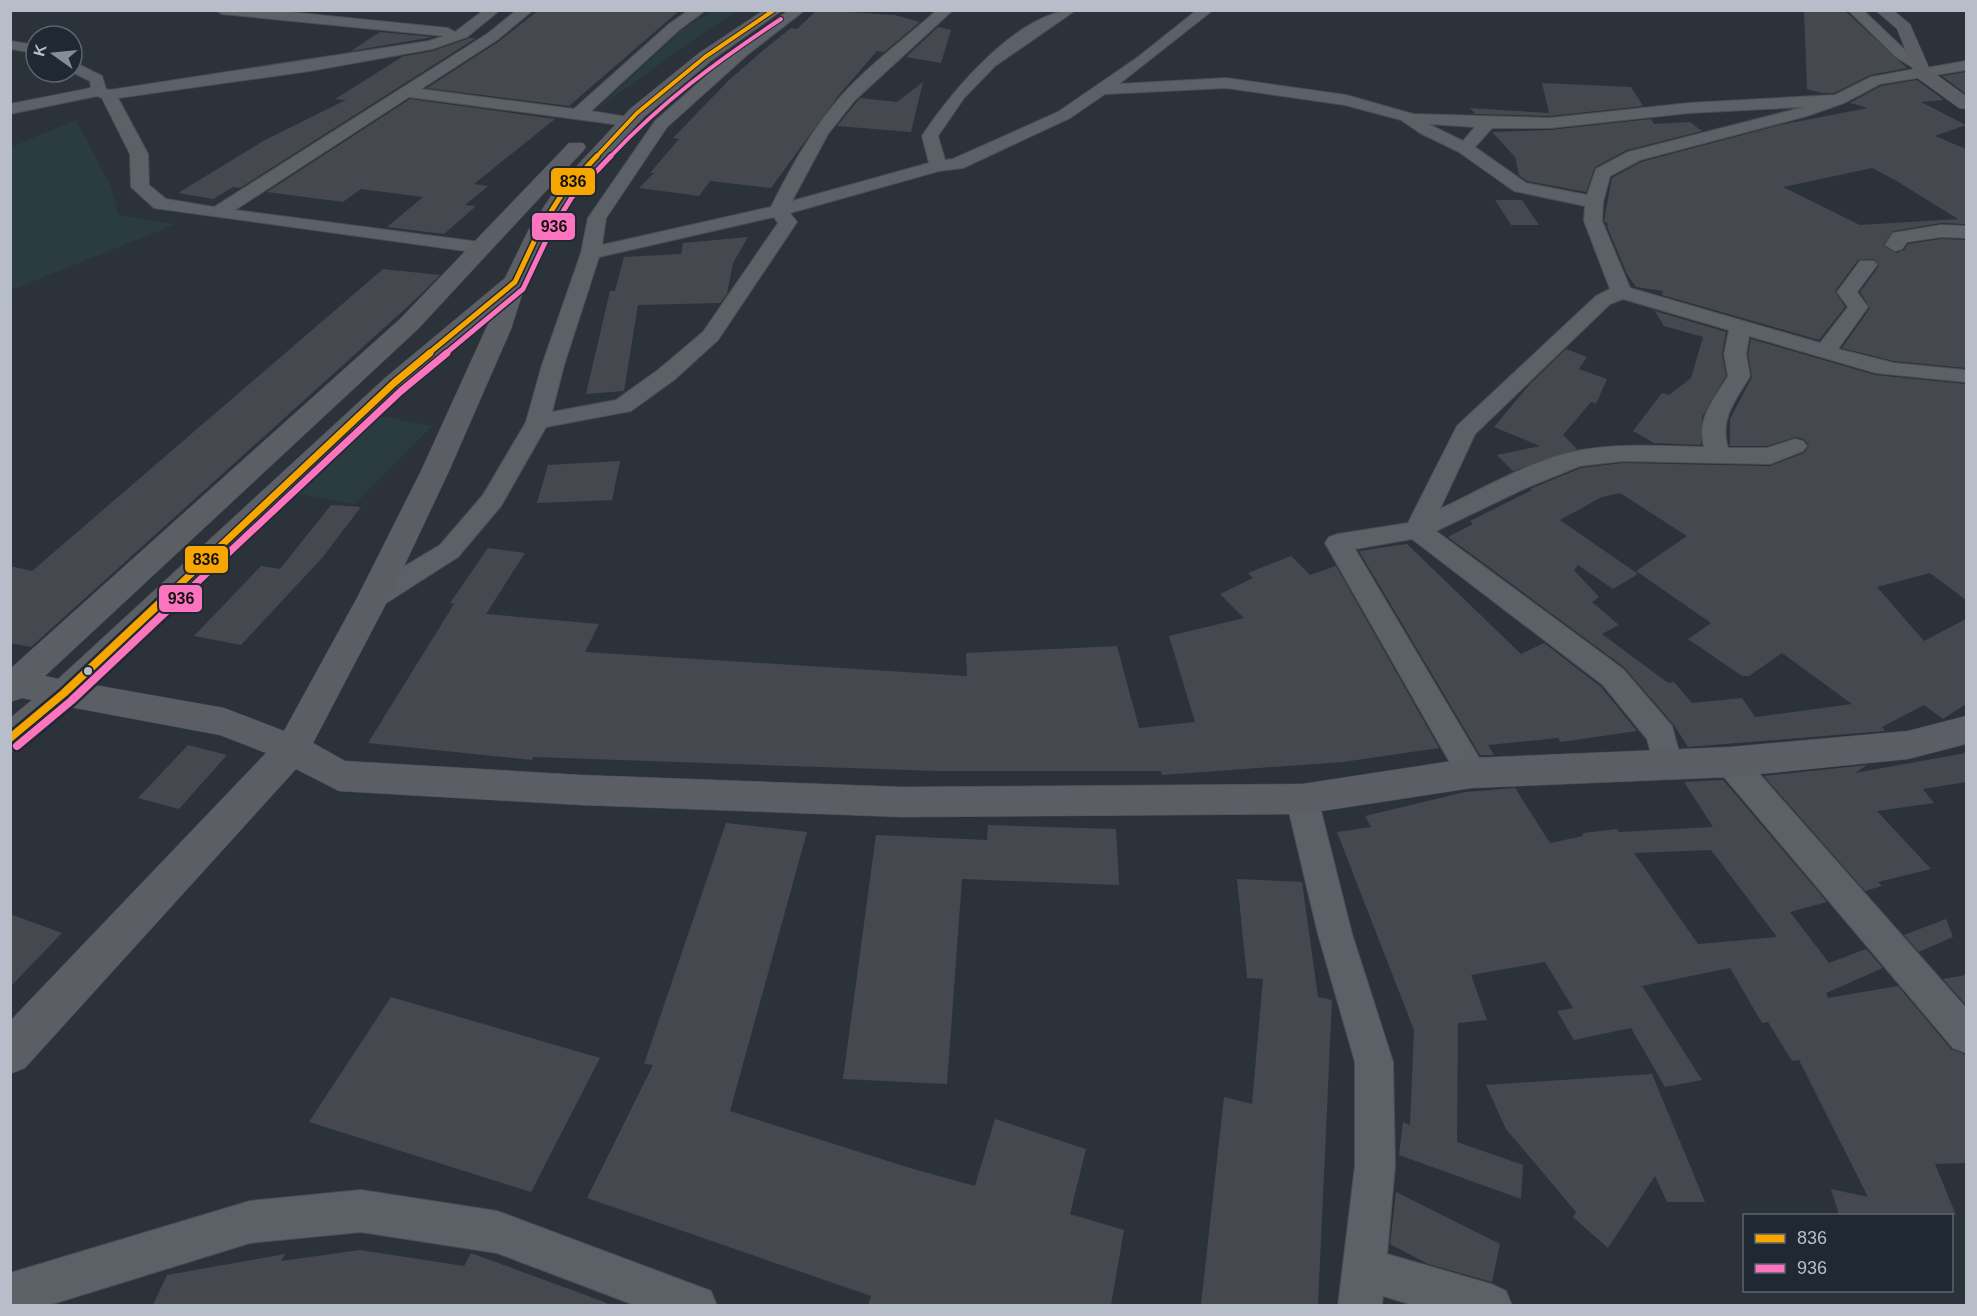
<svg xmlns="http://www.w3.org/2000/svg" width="1977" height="1316" font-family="Helvetica,sans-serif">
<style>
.green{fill:#2a3c3f}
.building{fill:#45494f;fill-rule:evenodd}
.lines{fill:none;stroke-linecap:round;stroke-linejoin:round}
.street-casing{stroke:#4a4e54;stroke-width:2}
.secondary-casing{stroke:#4a4e54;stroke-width:1}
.street{fill:#5c6067;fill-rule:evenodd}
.secondary{fill:#5b5f65;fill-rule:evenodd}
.bus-1-far3-casing{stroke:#202833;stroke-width:6}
.bus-1-far2-casing{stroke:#202833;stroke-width:8}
.bus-1-far1-casing{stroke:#202833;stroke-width:10}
.bus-1-casing{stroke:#202833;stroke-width:13}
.bus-2-far3-casing{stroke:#202833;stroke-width:6}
.bus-2-far2-casing{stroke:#202833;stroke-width:8}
.bus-2-far1-casing{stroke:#202833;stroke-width:10}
.bus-2-casing{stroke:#202833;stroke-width:13}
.bus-1-far3{stroke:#f7a600;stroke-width:4}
.bus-1-far2{stroke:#f7a600;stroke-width:5}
.bus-1-far1{stroke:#f7a600;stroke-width:7}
.bus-1{stroke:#f7a600;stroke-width:8}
.bus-2-far3{stroke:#fc73be;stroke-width:4}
.bus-2-far2{stroke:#fc73be;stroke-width:5}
.bus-2-far1{stroke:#fc73be;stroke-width:7}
.bus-2{stroke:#fc73be;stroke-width:8}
.bus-dot{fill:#b7bec9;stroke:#202833;stroke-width:2}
.line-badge{stroke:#202833;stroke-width:2}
.pale-badge-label{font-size:16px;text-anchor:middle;font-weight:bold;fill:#111}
</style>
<rect width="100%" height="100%" fill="#2c3239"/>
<path class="green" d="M712,11H739L706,31L597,109L683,29Z
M76,120L110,185L119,215L176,224L11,290V147Z
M380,416L432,426L355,504L300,494Z"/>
<path class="building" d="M539,10H680L569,106L427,88L498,42Z
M817,10L895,15L920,22L884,52L877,51L838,96L771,188L710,181L699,196L639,188L654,173H650L679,139L673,138L729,80L766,48L791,28L797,29Z
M1804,11H1845L1907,68L1870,75L1834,93H1822L1807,89Z
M938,27L951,30L941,63L906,57Z
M380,32L433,37L351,51Z
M470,38H476L240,188L233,187L213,199L178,193L265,140L346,100L335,99L402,57H400L433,51Z
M1966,72V94L1942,76Z
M1917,80L1944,100L1921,102L1966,125L1935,136L1966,149V224L1941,223L1893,231L1883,245L1896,253L1904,250L1908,244L1941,239L1966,240V368L1894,361L1842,348L1870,308L1860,292L1879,266L1874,259L1858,260L1835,291L1845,307L1819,340L1662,295L1663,291L1636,287L1627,274L1607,226L1608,224L1604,221L1612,178L1641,162L1780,125L1868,108L1850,103L1881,86ZM1872,168L1895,180L1958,219L1860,225L1783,187Z
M923,82L911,132L837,126L860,98L897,102Z
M1542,83L1631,87L1643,106L1550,116L1475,114L1470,108L1549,113Z
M410,99L555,119L474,184L488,186L465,205L476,206L444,234L387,227L423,197L361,189L343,202L267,192Z
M1651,119L1654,124L1690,122L1702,131L1627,150L1595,167L1586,192L1527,181L1519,175L1515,157L1492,132L1550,130Z
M1495,200H1522L1539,225H1511Z
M748,237L733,263L727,294L720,303L638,305L624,391L586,394L610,291H615L624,257L681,254L683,243Z
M383,269L440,275L417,298L31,647L10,643V566L32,571Z
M1655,311L1726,332L1722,354L1726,376L1702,417L1701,445L1654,443L1633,431L1662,393L1669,395L1691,378L1703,337L1664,326Z
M1751,339L1875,375L1966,384V600L1930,573L1877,587L1924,641L1966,619V704L1943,719L1924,705L1882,727L1885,731L1688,747L1674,725L1624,667L1448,537L1473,524L1470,521L1532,490L1530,489L1581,468L1622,463L1770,466L1804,453L1809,445L1804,439L1796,437L1767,446H1730V419L1752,377L1748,354ZM1620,493L1687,536L1636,571L1711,623L1688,639L1742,676H1749L1782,653L1852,704L1755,717L1742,698L1692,703L1674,682L1668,683L1602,634L1619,625L1592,602L1599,597L1574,570L1578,565L1613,589L1638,574L1560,520L1602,497Z
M1566,349L1587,357L1579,369L1607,379L1596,404L1591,402L1563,435L1577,449L1513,471L1497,455L1540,446L1494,427L1530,384Z
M620,461L612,500L537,503L548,465Z
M331,505L361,507L322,558L241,645L194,636L261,566L280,569Z
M1407,544L1521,654L1544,643L1601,687L1637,731L1561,742L1558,738L1488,745L1494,755H1480L1359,551Z
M488,548L525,553L486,614L599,624L585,652L967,676L966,653L1117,646L1139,728L1195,722L1169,636L1244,618L1220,594L1253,578L1248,573L1291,556L1310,575L1336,566L1439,748L1343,762L1162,775L1161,771H938L533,757L532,760L368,743L454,604L450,603Z
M188,745L227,755L179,809L138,798Z
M1966,753V782L1923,789L1934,803L1877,811L1931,869L1878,882L1882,886L1865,891L1764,776L1867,765L1855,773Z
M1723,780L1827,902L1790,912L1829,963L1866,949L1883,968L1826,993L1828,998L1898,986L1951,1049L1966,1055V1163L1935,1164L1956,1215H1839L1831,1189L1868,1197L1799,1060L1792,1061L1768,1022L1762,1023L1730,968L1642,986L1702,1080L1665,1087L1631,1028L1574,1040L1557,1011L1573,1008L1545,962L1471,975L1487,1020L1458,1023L1457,1142L1523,1165L1521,1199L1399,1155L1403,1122L1410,1125L1414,1030L1337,832L1371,827L1365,816L1465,792L1515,788L1550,843L1583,836V833L1617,829L1619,832L1713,827L1684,782ZM1711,850L1777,937L1698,944L1634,853Z
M726,823L807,832L730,1111L910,1168L975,1186L995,1119L1086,1149L1070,1214L1124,1230L1111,1305H868L871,1296L587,1198L653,1065L644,1064Z
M988,825L1116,829L1119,885L962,879L947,1084L843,1079L876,835L987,840Z
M1237,879L1302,882L1318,997L1332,1000L1318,1305H1201L1224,1097L1252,1104L1263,979L1247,978Z
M10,914L62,933L10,987Z
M1946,919L1953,937L1919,952L1904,935Z
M1966,975V1005L1943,979Z
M391,997L600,1058L531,1192L309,1122Z
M1652,1074L1705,1202H1667L1655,1176L1608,1248L1573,1217L1576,1212L1506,1129L1486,1085Z
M1396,1192L1500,1244L1492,1282L1428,1264L1390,1244Z
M360,1250L464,1266L471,1253L607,1303V1305H153L167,1275L285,1254L281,1261Z"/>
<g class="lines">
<defs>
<path id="street" d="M215,10H270L448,28L455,32L484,10H500L467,37L432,49L310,71L118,98L148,154L149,185L166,199L214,207L487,34L517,10H533L497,40L421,89L574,109L669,24L689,10H706L679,30L591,111L634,118L636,121L634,124L628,126L409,97L235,210L487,243L490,247L480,253L154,208L131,187L130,154L102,98L97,96L10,114V104L91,88L90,81L72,72V61L102,76L106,89L110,90L429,41L444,36L222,14Z
M789,10H805L747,55L667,127L606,218L602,245L771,207C791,167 813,127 843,94C871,63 906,38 937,10H953L855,100L828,134L792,201L929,163L922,136C951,92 1019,10 1076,10L995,66L964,98L938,136L945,160L953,159L1058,112L1138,57L1197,10H1213L1119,84L1226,78L1346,95L1413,114L1550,118L1689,103L1835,95L1871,77L1915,69L1896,57L1848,10H1863L1906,51L1925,63L1926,68L1966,61V70L1880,84L1844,103L1807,116L1640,160L1610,176L1603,202L1602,221L1630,288L1820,343L1848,307L1837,292L1860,261H1874L1877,265L1857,292L1868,307L1838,349L1894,363L1966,370V382L1876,373L1749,336L1746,354L1750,376C1736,400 1719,418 1728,448H1767L1795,439L1803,441L1807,446L1803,451L1770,464L1622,461L1580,466L1528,487L1436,531L1623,669L1672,726L1682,763L1678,772L1667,776L1656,772L1647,739L1603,685L1412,539L1355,549L1488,773L1483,782L1472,786L1461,782L1325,543L1329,537L1338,534L1408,523L1457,426L1596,296L1610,289L1584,221L1585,206L1514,191L1459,152L1420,133L1401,120L1345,105L1226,88L1105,94L1070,118L963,168L939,171L790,213L797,222L718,340L674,380L631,411L546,427L501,506L458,557L383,605L373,608L363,605L359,598L363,591L440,545L483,495L526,422L542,365L581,253L588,218L655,121L737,49ZM1804,107L1628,152L1596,169L1587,195L1526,183L1475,147L1492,128H1550L1689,113ZM1428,124L1475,127L1463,141ZM774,217L778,223L703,332L658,370L616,400L552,412L564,365L599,257ZM1623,299L1729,330L1724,354L1728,376C1714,400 1696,418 1704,447C1662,446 1618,443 1576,451C1532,460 1480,490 1440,509L1475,434L1610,304Z
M10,41L36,45V53L10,49Z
M1941,225L1966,226V238L1941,237L1907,242L1902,249L1895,251L1885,245L1893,233Z
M1730,749L1741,753L1966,1008V1053L1953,1048L1719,771L1715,762L1719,753Z
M1302,786L1313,790L1318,799L1352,934L1393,1062L1395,1166L1387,1254L1491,1284L1506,1291L1512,1306H1416L1383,1296L1382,1306H1338L1355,1166V1062L1318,934L1286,799L1291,790Z
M361,1190L497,1211L711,1291L717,1306H637L497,1253L361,1232L250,1243L46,1306H10V1273L250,1201Z"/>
<path id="secondary" d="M764,10H783L711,61L644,117L572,194L551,229L526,282L511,329L449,471L389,598L313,743L345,761L581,775L902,787L1302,784L1472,758L1730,747L1908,731L1966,716V744L1908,759L1730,777L1472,788L1302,814L902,817L581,805L339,791L296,769L25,1068L10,1074V1021L266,753L220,735L70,707L22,748L10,752V718L32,700L22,698L10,702V669L400,319L569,143H583L586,147L583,151L418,329L45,676L58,679L385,378L505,278L529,229L557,187L630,109L699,53ZM493,313L421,471L357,598L284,731L224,708L94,685L403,388Z
M1875,10H1893L1910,24L1930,70L1966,96V109L1959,108L1916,77L1897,29Z"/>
</defs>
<use href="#street" class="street-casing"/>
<use href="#secondary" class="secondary-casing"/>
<use href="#street" class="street"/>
<use href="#secondary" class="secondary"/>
<defs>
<path id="bus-1-far3" d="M596,157L637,113L705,57L774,10"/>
<path id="bus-1-far2" d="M428,354L515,282L540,229L564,191L597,156"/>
<path id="bus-1-far1" d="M159,604L394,383L430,353"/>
<path id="bus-1" d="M10,738L64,693L161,602"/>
<path id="bus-2-far3" d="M610,157C663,101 717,61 781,19"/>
<path id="bus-2-far2" d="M445,354L523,289L549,234L572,197L611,156"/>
<path id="bus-2-far1" d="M174,604L401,391L447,353"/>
<path id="bus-2" d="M17,746L71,701L176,602"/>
</defs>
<use href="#bus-1-far3" class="bus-1-far3-casing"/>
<use href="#bus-1-far2" class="bus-1-far2-casing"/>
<use href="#bus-1-far1" class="bus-1-far1-casing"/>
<use href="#bus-1" class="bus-1-casing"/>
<use href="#bus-2-far3" class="bus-2-far3-casing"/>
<use href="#bus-2-far2" class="bus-2-far2-casing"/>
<use href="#bus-2-far1" class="bus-2-far1-casing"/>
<use href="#bus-2" class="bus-2-casing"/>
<use href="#bus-1-far3" class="bus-1-far3"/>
<use href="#bus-1-far2" class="bus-1-far2"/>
<use href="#bus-1-far1" class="bus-1-far1"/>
<use href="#bus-1" class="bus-1"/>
<use href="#bus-2-far3" class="bus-2-far3"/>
<use href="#bus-2-far2" class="bus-2-far2"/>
<use href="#bus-2-far1" class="bus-2-far1"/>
<use href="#bus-2" class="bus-2"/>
</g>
<circle class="bus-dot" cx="88" cy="671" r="5"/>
<g class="line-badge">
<rect x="550" y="167" width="46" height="29" rx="6" fill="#f7a600"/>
<rect x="531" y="212" width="45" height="29" rx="6" fill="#fc73be"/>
<rect x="184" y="545" width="45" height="29" rx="6" fill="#f7a600"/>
<rect x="158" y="584" width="45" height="29" rx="6" fill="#fc73be"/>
</g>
<g class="pale-badge-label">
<text x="573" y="187">836</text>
<text x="554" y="232">936</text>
<text x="206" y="565">836</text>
<text x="181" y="604">936</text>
</g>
<rect width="1977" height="1316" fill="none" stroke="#b7bec9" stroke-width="24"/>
<rect x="1743" y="1214" width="210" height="78" fill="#202833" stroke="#5c646f" stroke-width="1.5"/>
<rect x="1755" y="1234" width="30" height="9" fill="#f7a600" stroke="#5c646f" stroke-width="1.5"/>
<text x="1797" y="1244" font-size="18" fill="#b7bec9">836</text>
<rect x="1755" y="1264" width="30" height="9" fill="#fc73be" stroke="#5c646f" stroke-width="1.5"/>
<text x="1797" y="1274" font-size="18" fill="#b7bec9">936</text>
<g transform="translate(54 54) rotate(285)"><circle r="28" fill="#202833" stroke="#5c646f" stroke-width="1.5"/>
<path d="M0-4.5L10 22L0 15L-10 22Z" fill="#868d97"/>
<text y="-9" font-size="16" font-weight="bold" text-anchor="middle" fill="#b7bec9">K</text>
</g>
</svg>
